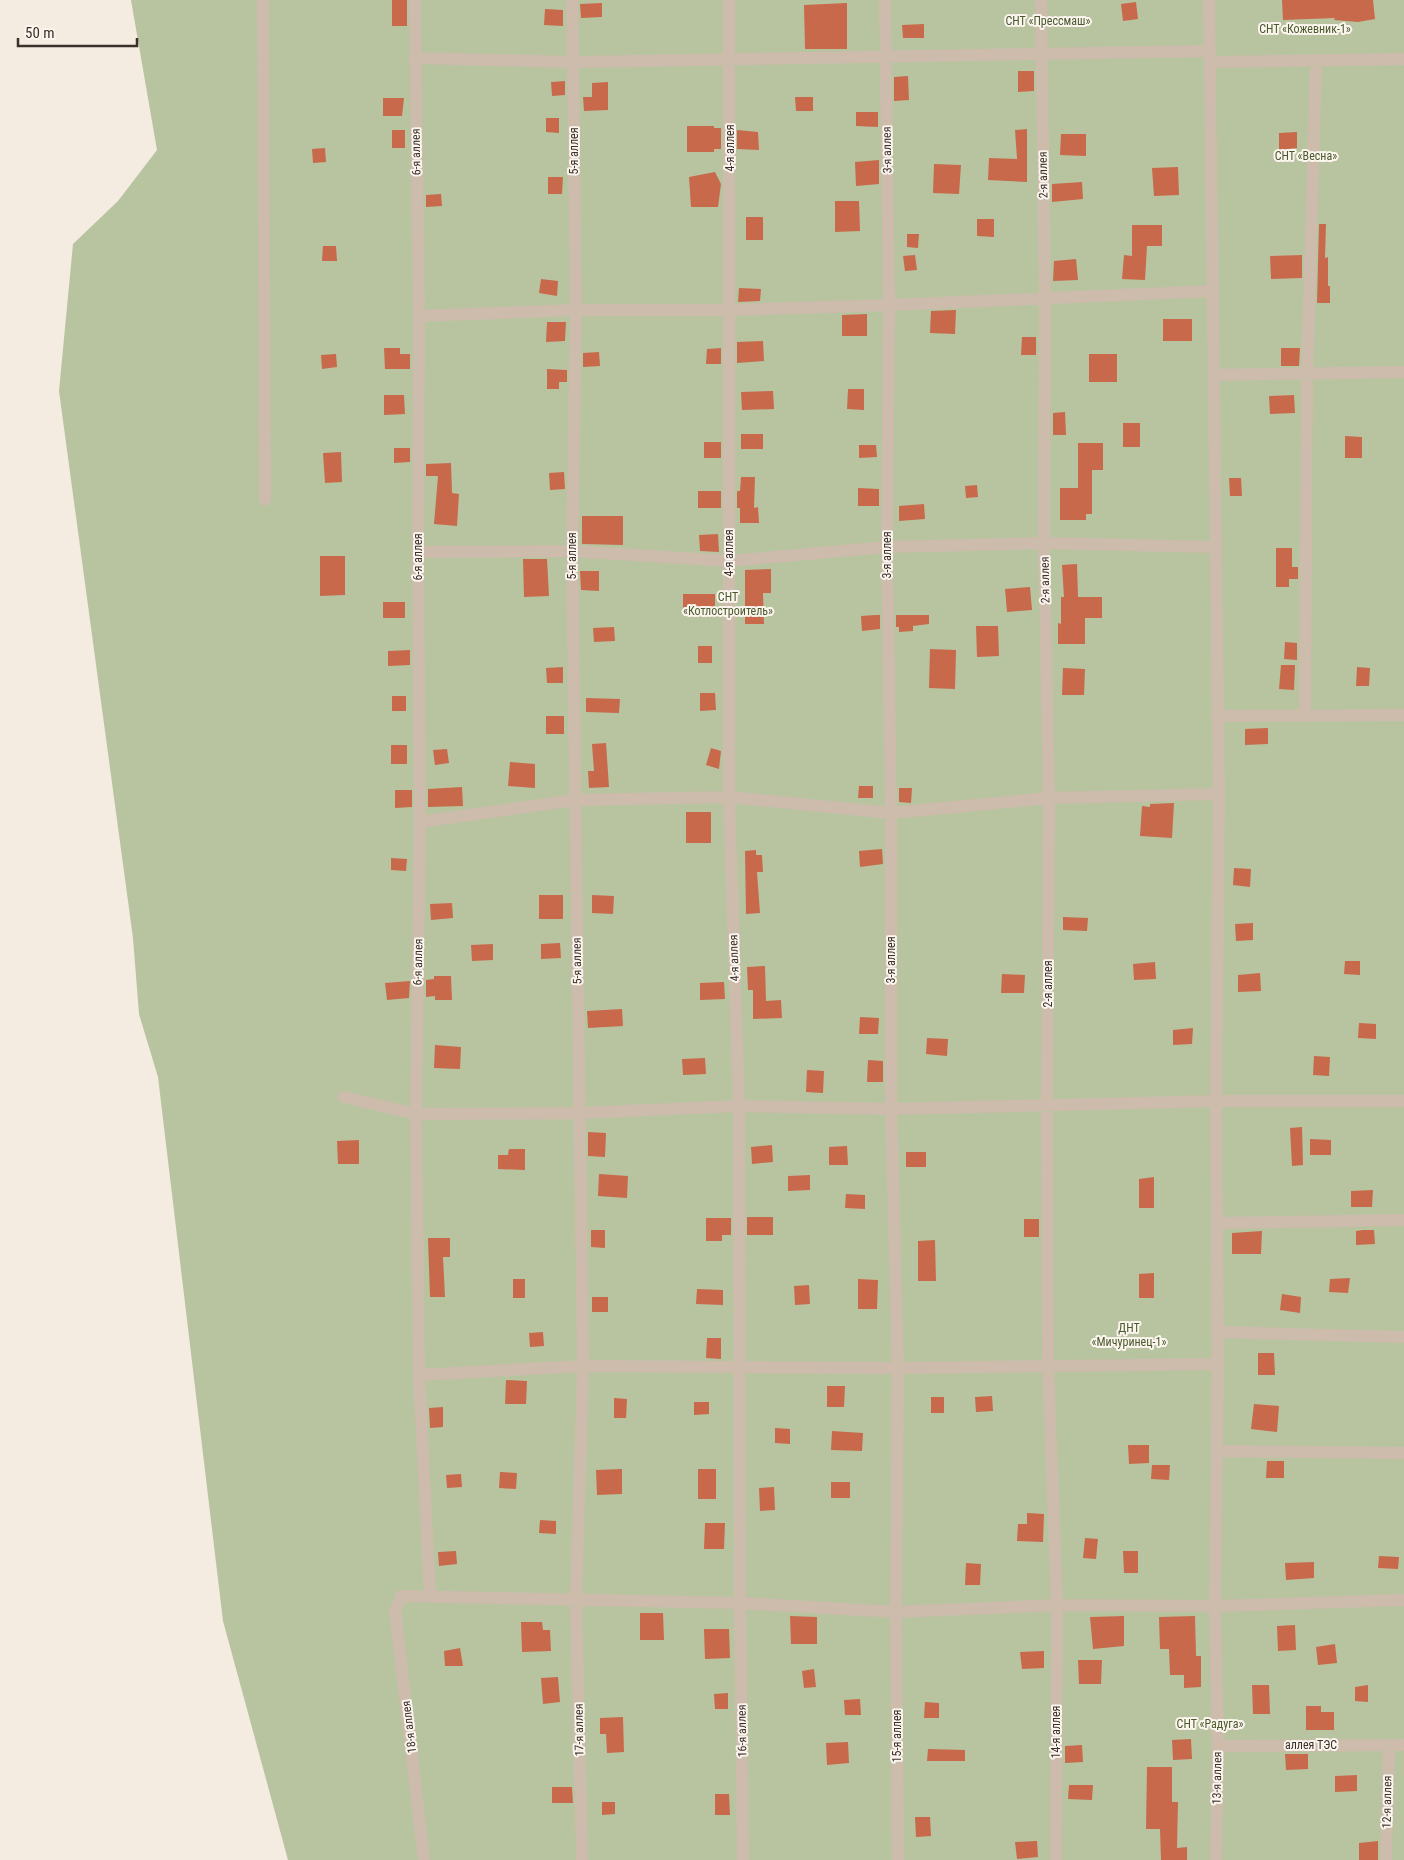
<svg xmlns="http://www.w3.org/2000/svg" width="1404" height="1860" font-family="'Roboto Condensed',sans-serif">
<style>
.green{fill:#b8c4a0}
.building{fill:#c8694b}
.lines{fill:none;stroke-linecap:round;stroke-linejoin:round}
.minor{stroke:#cdbbac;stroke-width:12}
.labels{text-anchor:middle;stroke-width:4;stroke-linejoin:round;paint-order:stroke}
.park-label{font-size:12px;fill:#4a5a2e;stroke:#fbf5ee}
.street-label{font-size:12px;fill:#3b302b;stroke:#fbf5ee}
</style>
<rect width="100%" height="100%" fill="#f4ebe1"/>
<path class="green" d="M131,0H1404V1860H288L223,1621L158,1077L139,1014L133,938L59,391L73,244L118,201L157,150Z"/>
<path class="building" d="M392,0H407V26H392Z
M1282,0H1373L1375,19L1358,22L1334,20L1335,18L1283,20Z
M1136,2L1138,19L1123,21L1121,4Z
M602,3V17L581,18L580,4Z
M847,3V49H805L804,5Z
M545,9L563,10V26L544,25Z
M924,24V38H903L902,25Z
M1018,71H1034V91L1018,92Z
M908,76L909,100L894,101V77Z
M565,81V95L552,96L551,82Z
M608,82V110L584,111L583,97H592V83Z
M795,97H813V111H796Z
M383,98H404L402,116H383Z
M856,112H878V127L856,126Z
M546,118H559V133L546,132Z
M687,126H714V128H721V149H714V152H687Z
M1027,129V182L988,180L989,158L1017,159L1015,130Z
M392,130H405V148H392Z
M737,130L758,132L759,150L737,149Z
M1297,132V148L1279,150V133Z
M1061,134H1086V156L1060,155Z
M325,148L326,162L313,163L312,149Z
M879,160V184L856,186L855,162Z
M934,164L961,165L959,194L933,193Z
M1178,167L1179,195L1154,196L1152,168Z
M715,172L721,184L718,207H691L689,177Z
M548,177H563L562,194H548Z
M1082,182L1083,199L1052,202V184Z
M441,194L442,206L426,207V195Z
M835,201H859L860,231L835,232Z
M746,217H763V240H746Z
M977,219H994V237L977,236Z
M1319,224H1326L1325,258L1328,257V286H1330V303H1317Z
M1132,225H1162V246H1147L1145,280L1122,279L1124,255L1132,256Z
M907,234H919L918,248L907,247Z
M323,246H336L337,261H322Z
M915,255L917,270L905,271L903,256Z
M1302,255V278L1271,279L1270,256Z
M1076,259L1078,280L1053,281L1054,261Z
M541,279L558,281L557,296L539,293Z
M739,288L761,289L760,301L738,302Z
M956,310L955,334L930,333L931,311Z
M867,314V336H842V315Z
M1163,319H1192V341H1163Z
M547,322H566L565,341L546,342Z
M1022,337H1036V355H1021Z
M763,341L764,361L737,363V342Z
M384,348H400V354H410V369H385Z
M721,348V364H706L707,349Z
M1281,348H1300L1299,366H1281Z
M599,352L600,366L583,367V353Z
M336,354L337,367L322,369L321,355Z
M1089,354H1117V382H1089Z
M547,369L567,370V382H559V389H547Z
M848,389H864V410L847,409Z
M773,391L774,409L742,410L741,392Z
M384,395H404L405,414L384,415Z
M1294,395L1295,413L1270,414L1269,396Z
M1065,412L1066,435H1053V413Z
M1123,423H1140V447H1123Z
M741,434H763V449H741Z
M1345,436L1362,437V458H1345Z
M704,442H721V458H704Z
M1078,443H1103V470H1092V514H1086V520H1060V488H1078Z
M859,445H876L877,457L859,458Z
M394,448H410V462L394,463Z
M341,452L342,482L325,483L323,453Z
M451,463L452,493L459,494L457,526L434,524L438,476H426V464Z
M564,472L565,489L550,490L549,473Z
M741,477H755L754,508L758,507L759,523H740V508H737V491H740Z
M1229,478H1241L1242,496H1230Z
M977,485L978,497L966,498L965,486Z
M858,488L879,489V506H858Z
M698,491H721V508H698Z
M924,504L925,519L899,521V506Z
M582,516H623V545L582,544Z
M718,534L719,552L700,551L699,535Z
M1276,548H1292V567H1298V579H1289V587H1276Z
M320,556H345V595L320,596Z
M523,559H547L549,596L524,597Z
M1077,564L1078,597H1102V618H1085V644H1058V623L1061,624V597H1064L1062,565Z
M771,569V593H763L764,624H745V570Z
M580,571H599V591L581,590Z
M1030,587L1032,610L1007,612L1005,589Z
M683,594H715V613H683Z
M383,602H405V618H383Z
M875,615H880V629L862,631L861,616Z
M896,615H929V624L913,626V631L899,632V627H896Z
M976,626H998L999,656L977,657Z
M614,627L615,641L594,642L593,628Z
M1285,642L1297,643V660L1284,659Z
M698,646H712V663H698Z
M930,649L956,650L955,689L929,688Z
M410,650V665L388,666V651Z
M1281,665H1295L1294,690L1279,689Z
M563,667V683H547L546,668Z
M1357,667L1370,668L1369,686H1356Z
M1063,668L1085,669L1084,695H1062Z
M700,693H715L716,710L700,711Z
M392,696H406V711H392Z
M586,698L620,699L619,713L586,712Z
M546,716H564V734H546Z
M1268,728V744L1245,745V729Z
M606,743L609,787L589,788L588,771H594L592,744Z
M391,745H407V764H391Z
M711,748L721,751L719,769L706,765Z
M447,749L449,763L435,765L433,750Z
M510,762L535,764V788L508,786Z
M859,786H873V798H858Z
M462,787L463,806L428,807V789Z
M899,788H912L911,803L899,802Z
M395,790H412V807L395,808Z
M1174,803L1172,838L1140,836L1142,806L1150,807V804Z
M686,812H711V843H686Z
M882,849L883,864L860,867L859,851Z
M756,850V855H762L763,872H757L760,913L746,914L745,851Z
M391,858L407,859L406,871L391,870Z
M1234,868L1251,869L1250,887L1233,885Z
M539,895H563V919H539Z
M592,895L614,896L613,914L592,913Z
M452,903L453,918L431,920L430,904Z
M1063,917L1088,918L1087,931L1063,930Z
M1253,923V940L1236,941L1235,924Z
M560,943L561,958L541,959V944Z
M493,944V960L472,961L471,945Z
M1345,961H1360V975L1344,974Z
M1155,962L1156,979L1134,980L1133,964Z
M765,966L766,1001L781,1000L782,1018L753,1019V990H748L747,967Z
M1260,973L1261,991L1238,992V975Z
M1002,974L1025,975L1024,993H1001Z
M434,976H451L452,1000H435V996L426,997V980L434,979Z
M410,981L409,998L387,1000L385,983Z
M724,982L725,999L700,1000V983Z
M622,1009L623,1026L588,1028L587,1011Z
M860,1017L879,1018L878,1034H859Z
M1359,1023L1376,1024V1039L1358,1038Z
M1193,1028L1192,1044L1173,1045V1030Z
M927,1038L948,1039L947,1056L926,1054Z
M435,1045L461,1047L460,1069L434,1068Z
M1314,1056L1330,1057L1329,1076L1313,1075Z
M705,1058L706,1074L683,1075L682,1059Z
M868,1060L883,1061V1082H867Z
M807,1070L824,1071L823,1093L806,1092Z
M1302,1127L1303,1165L1292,1166L1290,1128Z
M588,1132L606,1133L605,1157L588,1156Z
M1310,1139L1331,1140V1155H1310Z
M359,1140V1164H338L337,1141Z
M772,1145L773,1162L752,1164L751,1147Z
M847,1146L848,1165H829V1147Z
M509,1149H525V1170L498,1169V1155H508Z
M906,1152H926V1167H906Z
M599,1174L628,1176L627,1198L598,1196Z
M810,1175V1190L788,1191V1176Z
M1154,1177V1208H1139V1179Z
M1373,1190L1372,1207H1351V1191Z
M846,1194L865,1195V1209L845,1208Z
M747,1217H773V1235H747Z
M706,1218H731V1235H722V1241H706Z
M1024,1219H1039V1237H1024Z
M591,1230H605V1248L591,1247Z
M1363,1230H1374L1375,1244L1356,1245V1231Z
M1262,1231L1261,1254H1232V1233Z
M428,1238H450V1257H443L445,1297H430Z
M935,1240L936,1281H918V1241Z
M1154,1273V1298H1139V1274Z
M1350,1278L1348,1293L1329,1292L1330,1279Z
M513,1279H525V1298H513Z
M858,1279L878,1280L877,1309H858Z
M809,1285L810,1304L795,1305L794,1286Z
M697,1289L723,1290V1305L696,1304Z
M1282,1294L1301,1297L1300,1313L1280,1310Z
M592,1297H608V1312H592Z
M543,1332L544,1346L530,1347L529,1333Z
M707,1338H721V1359L706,1358Z
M1258,1353H1274L1275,1375H1258Z
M506,1380L527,1381L526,1404H505Z
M827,1386H845L844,1407H827Z
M992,1396L993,1411L976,1412L975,1397Z
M931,1397H944V1413H931Z
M614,1398L627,1399L626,1418H614Z
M694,1402H709V1414L694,1415Z
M1254,1404L1279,1406L1277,1432L1251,1429Z
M443,1407V1427L430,1428L429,1408Z
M775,1428L790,1429V1444L775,1443Z
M832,1431L863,1433L862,1451L831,1450Z
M1128,1445H1149V1463L1129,1464Z
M1267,1461H1284V1478H1266Z
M1152,1465H1170L1169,1480L1151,1479Z
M622,1469V1494L597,1495L596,1470Z
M698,1469H716V1499H698Z
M500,1472L517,1473L516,1489L499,1488Z
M461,1474L462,1487L447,1488L446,1475Z
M831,1482H850V1498H831Z
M774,1487L775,1510L760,1511L759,1488Z
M1027,1513L1044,1514L1043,1542L1017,1541L1018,1524H1027Z
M540,1520L556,1521V1534L539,1533Z
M705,1523H725L724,1549H704Z
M1085,1538L1098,1539L1096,1559L1083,1558Z
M456,1551L457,1564L439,1566L438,1552Z
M1123,1551H1138V1573H1124Z
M1379,1556L1399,1557L1398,1569L1378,1568Z
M1314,1562V1578L1286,1580L1285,1563Z
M966,1563L981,1564L980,1585H965Z
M640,1613H663L664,1640H640Z
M790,1616L817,1617V1644H791Z
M1124,1616V1646L1093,1649L1090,1617Z
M1195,1616L1196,1656H1201V1687L1184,1688V1675H1170L1169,1649H1160L1159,1617Z
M521,1622H542L543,1630H550L551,1651L522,1652Z
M1295,1625L1296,1650L1278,1651L1277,1626Z
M704,1629H729L730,1658L705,1659Z
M1335,1644L1337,1663L1318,1665L1316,1647Z
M460,1648L463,1666H445L444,1651Z
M1044,1651V1668L1022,1669L1020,1652Z
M1078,1660H1102L1101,1684H1079Z
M814,1669L816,1687L804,1688L802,1671Z
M558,1677L560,1702L543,1704L541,1678Z
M1252,1685H1269L1270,1714H1253Z
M1368,1685V1702L1355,1701V1687Z
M728,1693V1709H715L714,1694Z
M860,1699L861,1715H845L844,1700Z
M925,1702L939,1703V1718H924Z
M1306,1706H1321V1712H1334V1730H1306Z
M623,1717L624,1752L607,1753L606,1734H600V1718Z
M1191,1739L1192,1759L1173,1760L1172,1740Z
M848,1742L849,1763L827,1765L826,1743Z
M1082,1745L1083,1762L1065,1763V1746Z
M928,1749L965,1750V1761H927Z
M1285,1754H1308V1769L1286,1770Z
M1147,1767H1172V1802H1178L1177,1848L1187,1847V1860H1161L1160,1829H1146Z
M1357,1775V1791L1335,1792V1776Z
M1069,1785H1093L1092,1800L1068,1799Z
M552,1787H572L573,1803H552Z
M715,1794H729L730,1815H715Z
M602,1802H615V1814L602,1815Z
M915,1817H930L931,1836L916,1837Z
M1037,1841L1038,1857L1017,1859L1015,1842Z
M1378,1841V1860H1359V1843Z"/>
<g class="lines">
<path class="minor" d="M263,0L265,500
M415,0L419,316L418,552L420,822L416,1114L419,1375L430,1596
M572,0L576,310L572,551L583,1366L576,1600L582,1860
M729,0V797L739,1106L740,1603L743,1860
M885,0L889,305L887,547L891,813V1109L898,1368L896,1612L898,1860
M1041,0L1045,300L1044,543L1049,798L1047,1106L1048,1366L1057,1605L1056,1860
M1209,0L1219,794L1216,1101L1218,1364L1215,1606L1218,1746L1216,1860
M414,58L574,62L1210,51
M1210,62L1404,59
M419,316L576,310H730L889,305L1213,291
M1213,375L1404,372
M418,552L572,551L729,561L887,547L1044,543L1216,547
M1305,715L1307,373L1316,61
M1217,716L1404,715
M420,822L575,800L729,797L891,813L1049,798L1219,794
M344,1097L416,1114L579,1113L739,1106L891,1109L1216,1101H1404
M1218,1223L1404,1220
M1218,1332L1404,1337
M419,1375L583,1366L898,1368L1218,1364
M1218,1451L1404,1453
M1218,1746L1404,1745
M424,1860L395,1611L401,1596L740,1603L896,1612L1057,1605L1215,1606L1404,1600
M1386,1860L1389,1745"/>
</g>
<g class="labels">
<g class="park-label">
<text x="1048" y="25">СНТ «Прессмаш»</text>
<text x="1305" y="33">СНТ «Кожевник-1»</text>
<text x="1306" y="160">СНТ «Весна»</text>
<text x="728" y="601">СНТ<tspan x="728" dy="14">«Котлостроитель»</tspan></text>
<text x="1129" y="1332">ДНТ<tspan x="1129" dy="14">«Мичуринец-1»</tspan></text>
<text x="1210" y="1728">СНТ «Радуга»</text>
</g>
<g class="street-label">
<text transform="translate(730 148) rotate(-90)" y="4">4-я аллея</text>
<text transform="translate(887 150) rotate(-91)" y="4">3-я аллея</text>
<text transform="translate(574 151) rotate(-90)" y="4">5-я аллея</text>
<text transform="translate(416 152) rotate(-91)" y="4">6-я аллея</text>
<text transform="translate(1043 175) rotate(-91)" y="4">2-я аллея</text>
<text transform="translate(729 553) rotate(-90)" y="4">4-я аллея</text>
<text transform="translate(887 555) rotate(-90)" y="4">3-я аллея</text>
<text transform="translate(572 556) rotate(-90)" y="4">5-я аллея</text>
<text transform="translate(418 557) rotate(-90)" y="4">6-я аллея</text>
<text transform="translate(1045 580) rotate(-91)" y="4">2-я аллея</text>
<text transform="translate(734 958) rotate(-92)" y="4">4-я аллея</text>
<text transform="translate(891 960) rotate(-90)" y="4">3-я аллея</text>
<text transform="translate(577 961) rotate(-91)" y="4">5-я аллея</text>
<text transform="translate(418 962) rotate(-89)" y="4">6-я аллея</text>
<text transform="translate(1048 984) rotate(-90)" y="4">2-я аллея</text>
<text transform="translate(409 1727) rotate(-97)" y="4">18-я аллея</text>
<text transform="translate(579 1730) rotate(-91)" y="4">17-я аллея</text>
<text transform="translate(742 1731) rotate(-91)" y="4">16-я аллея</text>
<text transform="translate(1056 1732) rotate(-90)" y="4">14-я аллея</text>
<text transform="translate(897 1736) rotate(-90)" y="4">15-я аллея</text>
<text x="1311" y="1749">аллея ТЭС</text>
<text transform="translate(1217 1778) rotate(-89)" y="4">13-я аллея</text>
<text transform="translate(1387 1802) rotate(-89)" y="4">12-я аллея</text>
</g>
</g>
<path d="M18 38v8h119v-8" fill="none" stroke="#3b302b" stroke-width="2.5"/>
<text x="25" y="38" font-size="15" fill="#3b302b" stroke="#fbf5ee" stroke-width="4" paint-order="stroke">50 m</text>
</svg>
